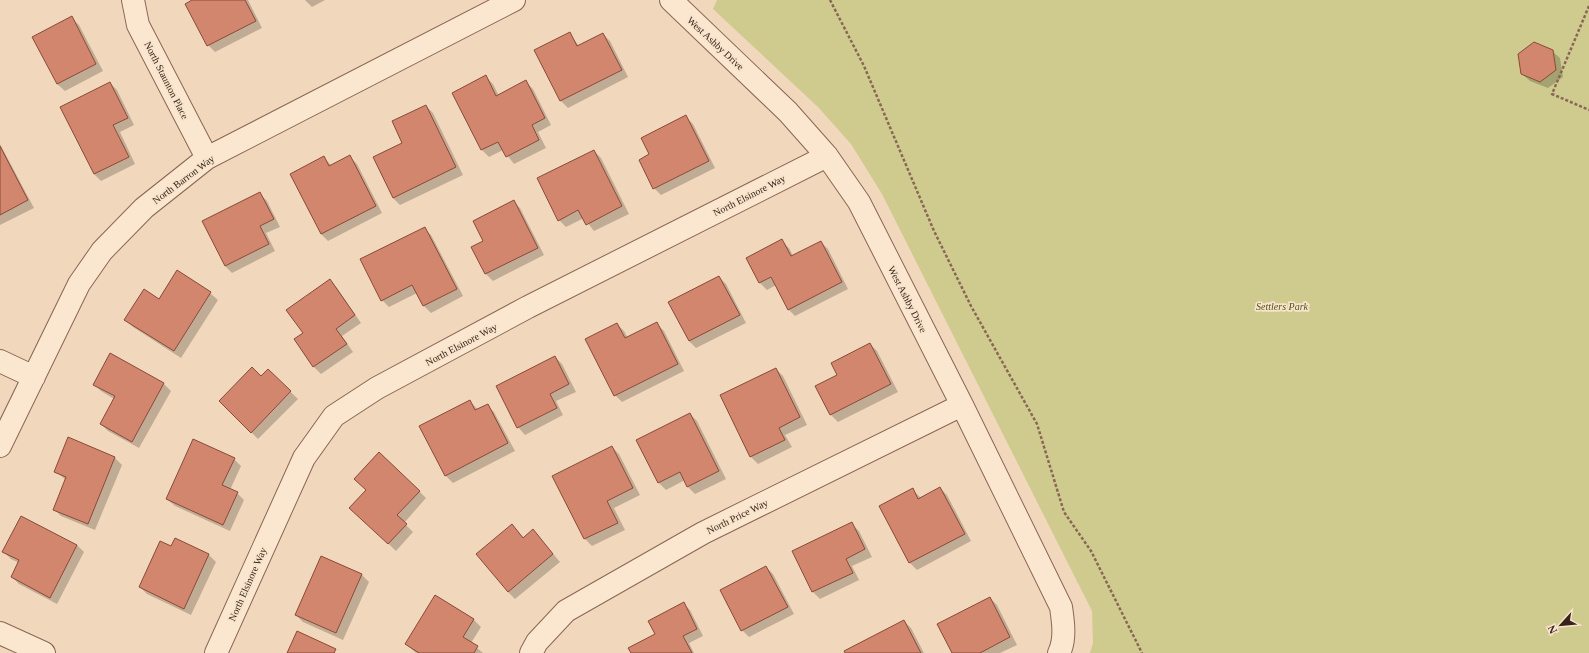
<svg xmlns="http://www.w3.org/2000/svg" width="1589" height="653" font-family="'Times New Roman',serif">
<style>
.green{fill:#cfcb8f}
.shadow{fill:#0003}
.building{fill:#d2866e;stroke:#894a38}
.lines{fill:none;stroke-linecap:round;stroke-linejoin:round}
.minor-casing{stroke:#896754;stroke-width:24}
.path{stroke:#896754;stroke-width:2.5;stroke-dasharray:3 2;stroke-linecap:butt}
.minor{stroke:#fbe6cf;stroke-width:22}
.labels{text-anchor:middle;stroke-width:3.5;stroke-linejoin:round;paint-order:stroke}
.street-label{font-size:10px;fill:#37231a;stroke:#f8e3cb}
.park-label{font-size:10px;font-style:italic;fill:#51551f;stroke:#f8e3cb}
</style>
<rect width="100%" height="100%" fill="#f1d7bb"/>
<path class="green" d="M717,0H1589V653H1090L1093,643L1092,611L882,194L851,144L818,107L713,9Z"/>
<path class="shadow" d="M194,0H248L262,28L215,52L208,45Z
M305,0H325L312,7Z
M72,18L79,25L103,71L65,91L57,84Z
M570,34L579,46L603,34L610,41L628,77L568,108L561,101L536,51Z
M1552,51L1560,58L1563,77L1548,88L1530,81L1522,74Z
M486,77L493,84L499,96L526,82L533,89L551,125L538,132L546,148L514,164L503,150L489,157L482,150L453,93Z
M110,83L117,90L134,125L120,132L135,164L101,181L94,174L61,107Z
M426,106L433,113L463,175L400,205L393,198L404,143Z
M686,117L693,124L715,168L661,195L654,188Z
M0,144L34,208L0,225Z
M594,151L601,158L629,214L594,231L584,218L566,227L559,220Z
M350,157L357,164L382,213L328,241L321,234L324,158L332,166Z
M260,194L267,201L280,227L266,233L275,251L232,273L225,266Z
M513,201L520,208L544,255L493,281L486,274L473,247L485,241Z
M424,228L431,235L463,296L431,313L424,306L417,293L389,307L382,300Z
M782,241L789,248L793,256L821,242L828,249L848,289L795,316L788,309L776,285L767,290L760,283Z
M719,277L726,284L746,323L696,348L689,341Z
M330,281L337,288L361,323L342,336L353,352L321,374L314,367L295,339L304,333Z
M210,293L218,300L181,358L133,327L126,320Z
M617,324L624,331L628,338L657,324L664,331L684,371L622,402L615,395Z
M870,344L877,351L898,392L838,422L831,415L817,386L838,375Z
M111,354L164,384L171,391L139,448L108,431L101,424L114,399L101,391L94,384Z
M555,357L562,364L576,392L556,401L563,415L525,435L518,427Z
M776,369L783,376L807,425L785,435L792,447L758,464L751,457L721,396Z
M268,370L298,399L258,439L221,401L261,378Z
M470,401L478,410L487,405L494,412L515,451L453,483L446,476L421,427Z
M690,414L697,421L726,479L695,494L688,487L685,480L666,490L659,483Z
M69,439L115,458L122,465L95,530L61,516L54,509L66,480L55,471Z
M612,447L619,454L640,495L614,508L625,530L592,546L585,539L553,476Z
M234,459L241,466L230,490L237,493L244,500L230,531L175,506L167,499Z
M940,488L947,495L971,541L917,570L910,563L880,506L912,489L921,498Z
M419,491L426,498L404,523L413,532L396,551L358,515Z
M852,524L859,531L872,557L852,566L859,580L820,599L813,592L793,552Z
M512,525L524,538H540L560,562L515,599L508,592Z
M175,539L209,555L216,562L191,615L147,594L140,587L171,548Z
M77,545L84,552L57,604L19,584L12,577L19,563L11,559L4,552Z
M322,557L362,575L369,582L343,640L303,622L296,615Z
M766,567L773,574L794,614L749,637L742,630Z
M435,596L474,620L481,627L471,643L483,653H416L406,644Z
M990,598L997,605L1017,645L1000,653H954Z
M683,603L690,610L703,636L689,643L694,653H632L656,635Z
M904,621L911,628L924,653H846Z"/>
<path class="building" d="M192,0H245L256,21L207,46L185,4Z
M72,16L96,64L57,84L32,37Z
M570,32L577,46L603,33L622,70L560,101L534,50Z
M1534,42L1553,50L1556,70L1540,82L1521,74L1518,54Z
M486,75L496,96L526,80L545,118L532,125L539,140L506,157L498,142L481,150L452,93Z
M110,82L128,118L113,125L129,157L94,174L60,107Z
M426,105L456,167L393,198L373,157L402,143L392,121Z
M686,115L709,161L653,189L639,160L649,154L641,138Z
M0,146L28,200L0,215Z
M594,150L622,206L586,225L578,210L558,221L537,178Z
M350,155L376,206L321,234L290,174L324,156L329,166Z
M260,192L274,219L260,226L269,244L225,266L202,221Z
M514,200L538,248L485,274L471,247L483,241L473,221Z
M425,227L457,289L423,306L412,285L381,301L360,259Z
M782,239L791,256L821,241L842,282L788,310L771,277L759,283L746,258Z
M177,270L211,292L174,351L124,320L144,289L159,299Z
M719,276L740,315L689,341L668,302Z
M330,279L355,315L336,329L347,344L313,367L294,339L303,333L286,310Z
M657,322L678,364L614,396L585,339L617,323L625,338Z
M870,343L891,384L830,415L815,386L837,375L831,363Z
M110,353L164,383L132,442L100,424L115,396L93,385Z
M555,356L569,384L550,394L557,408L517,428L496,386Z
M252,367L261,376L268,369L291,391L251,433L219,401Z
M776,368L800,417L779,428L785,440L750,457L720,395Z
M470,400L475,410L488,404L508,443L445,476L419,426Z
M690,413L719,471L687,487L680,472L658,483L636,440Z
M68,437L115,457L88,524L53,510L66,477L54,472Z
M193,439L235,458L222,485L238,492L223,525L166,499Z
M612,446L633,488L607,501L618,523L584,539L552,476Z
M379,452L420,491L397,515L407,524L388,544L349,508L366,490L354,479Z
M940,487L965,534L909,563L879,506L913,488L918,499Z
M21,516L77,545L50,598L11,577L19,560L2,552Z
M852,522L865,549L846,559L853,573L812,592L792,551Z
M512,524L523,538L533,529L553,554L508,592L476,554Z
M175,538L209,554L184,609L139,587L160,541L171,546Z
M321,556L362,574L336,633L295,615Z
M766,566L788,607L741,631L720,590Z
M435,595L474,619L463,637L478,646L474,653H419L405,644Z
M990,597L1010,637L980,653H952L937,624Z
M684,602L697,629L683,636L692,653H631L628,648L655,634L648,621Z
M904,620L921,653H845L844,651Z
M297,631L336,649L334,653H287Z"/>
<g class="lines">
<defs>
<path id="minor" d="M133,0L138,25L207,158
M671,0L788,112L827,156L859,202L962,405L1061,607C1063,621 1066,639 1059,653
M0,361L34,377
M0,446L79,284L102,251L144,208L207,158L514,0
M0,633L44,653
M216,653L304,458L334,416L377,388L528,307L827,156
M531,653L537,642L566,611L703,533L962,405"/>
</defs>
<use href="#minor" class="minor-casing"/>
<path class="path" d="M830,0L864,66L934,231L971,306L1037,424L1064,512L1091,551L1142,653
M1589,6L1552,94L1589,110"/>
<use href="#minor" class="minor"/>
</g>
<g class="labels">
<g class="street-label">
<text transform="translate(716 43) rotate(43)" y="4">West Ashby Drive</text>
<text transform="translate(167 80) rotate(63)" y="4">North Staunton Place</text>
<text transform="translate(183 179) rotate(-37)" y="4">North Barron Way</text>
<text transform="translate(749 195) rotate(-27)" y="4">North Elsinore Way</text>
<text transform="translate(908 299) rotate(63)" y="4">West Ashby Drive</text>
<text transform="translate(461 344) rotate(-28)" y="4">North Elsinore Way</text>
<text transform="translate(737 516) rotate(-26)" y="4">North Price Way</text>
<text transform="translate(247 584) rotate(-66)" y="4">North Elsinore Way</text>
</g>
<g class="park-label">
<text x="1282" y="310">Settlers Park</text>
</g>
</g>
<g transform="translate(1561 625) rotate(243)" stroke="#f8e3cb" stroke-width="3" paint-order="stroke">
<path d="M0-3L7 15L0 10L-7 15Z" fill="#37231a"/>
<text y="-6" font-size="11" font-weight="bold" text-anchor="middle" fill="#37231a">N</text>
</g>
</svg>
